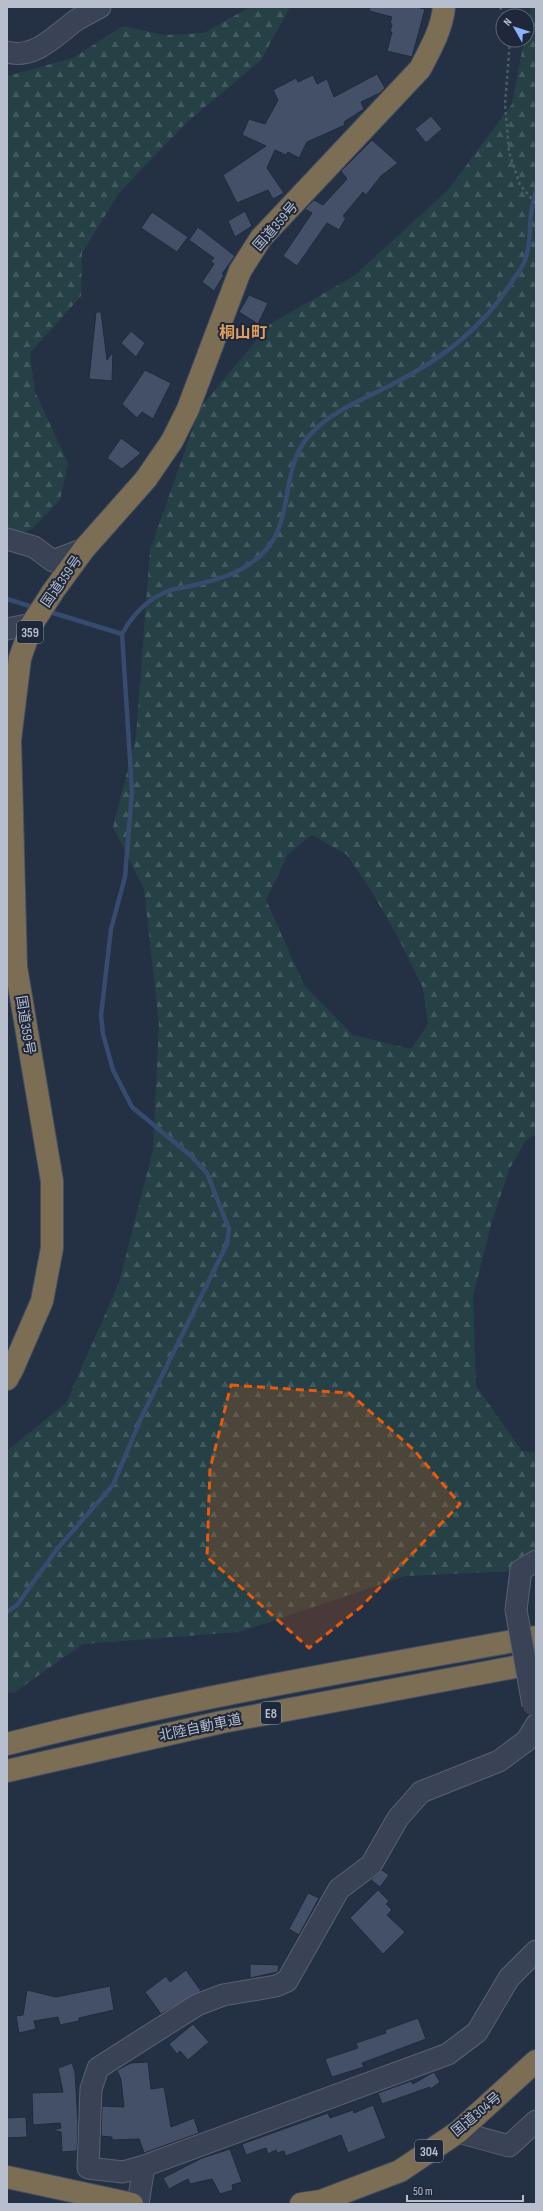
<svg xmlns="http://www.w3.org/2000/svg" width="543" height="2211" font-family="'Sofia Sans Condensed','Noto Sans JP',sans-serif">
<style>
.forest{fill:url(#forest-firs);fill-rule:evenodd}
.lines{fill:none;stroke-linecap:round;stroke-linejoin:round}
.stream{stroke:#364b6e;stroke-width:4.5}
.building{fill:#435068;stroke:#202a3c}
.minor-casing{stroke:#586172;stroke-width:23}
.highway-casing{stroke:#444e5f;stroke-width:24}
.path{stroke:#455e62;stroke-width:2.5;stroke-dasharray:3 3;stroke-linecap:butt}
.minor{stroke:#394355;stroke-width:21}
.highway{stroke:#7b6e55;stroke-width:22}
.minor-bridge-casing{stroke:#586172;stroke-width:23;stroke-linecap:butt}
.minor-bridge{stroke:#394355;stroke-width:21}
.marked{fill:#e8590c;fill-opacity:0.2;stroke:#e8590c;stroke-width:3;stroke-dasharray:8 5;stroke-linejoin:round}
.labels{text-anchor:middle;stroke-width:4;stroke-linejoin:round;paint-order:stroke}
.shield{fill:#1e283a;stroke:#8991a2;stroke-width:1}
.shield-label{font-size:13px;font-weight:bold;fill:#b7bece}
.street-label{font-size:14px;fill:#b7bece;stroke:#1e283a}
.quarter-label{font-size:16px;font-weight:bold;fill:#e19e5f;stroke:#1e283a}
</style>
<defs>
<pattern id="forest-firs" width="22" height="20" patternUnits="userSpaceOnUse"><rect width="22" height="20" fill="#264146"/><path d="M5 1l3.5 6h-7zM16 11l3.5 6h-7z" fill="#435b60"/></pattern>
</defs>
<rect width="100%" height="100%" fill="#243145"/>
<path class="forest" d="M250,7H290L261,60L186,123L119,193L82,253L81,296L30,353L35,392L68,463L60,500L32,529L7,538V76L73,58L123,26L164,35L204,33Z
M531,7H536V1135L526,1140L509,1170L492,1221L473,1296L476,1386L522,1451L536,1453V1570L405,1576L239,1632L83,1644L15,1692L7,1693V1451L66,1403L119,1283L153,1150L159,1024L144,889L113,827L136,738L150,550L200,408L270,324L354,276L448,190L512,104L524,40H527V27ZM312,835L347,855L369,887L399,939L423,988L428,1024L411,1049L353,1035L304,985L266,900L288,854Z"/>
<g class="lines">
<path class="stream" d="M7,599L36,608
M47,611L122,634
M7,1612L17,1605L57,1549L113,1485L142,1416L227,1244L229,1229L207,1173L191,1156L132,1107L113,1070L103,1034L101,1015L111,929L125,877L132,791L122,634C132,616 146,600 166,592C174,588 183,588 191,586C216,580 240,574 260,556C296,524 279,470 308,437C329,412 362,400 391,385C439,361 485,326 513,280C517,274 523,267 525,260C529,249 530,237 530,225C530,213 534,201 536,189"/>
</g>
<path class="building" d="M370,7H416L425,9L412,57L387,51L392,32H390L392,24L390,23L392,17L369,11Z
M377,74L385,88L380,93L361,102L364,109L344,122L345,125L307,142L299,158L288,152L286,155L275,150L267,168L284,193L273,199L268,190L237,203L223,175L266,146L242,135L249,119L265,124L278,100L273,90L296,78L298,82L313,75L317,84L327,79L334,97Z
M431,116L442,129L426,143L415,129Z
M372,140L398,163L381,176L366,195L363,192L343,216L346,218L339,230L327,223L297,266L283,256L312,213L305,209L314,200L323,205L347,179L341,171Z
M245,211L252,226L235,237L228,221Z
M152,212L188,237L177,252L141,228Z
M198,227L235,256L222,274L224,275L214,291L202,282L214,264L211,261L214,258L189,240Z
M249,295L268,303L258,324L239,312Z
M96,312H101L107,360L113,352L112,381L89,379Z
M131,331L145,343L136,357L121,343Z
M145,370L171,383L153,419L142,412L137,418L122,404Z
M121,438L141,453L122,469L107,458Z
M382,1870L389,1875L380,1887L371,1880Z
M378,1890L389,1901L386,1904L392,1910L387,1915L405,1932L383,1954L350,1918Z
M308,1893L319,1898L299,1935L289,1929Z
M250,1964L279,1965L278,1972L250,1978Z
M186,1970L201,1991L161,2014L145,1992L166,1976L170,1982Z
M110,1986L114,2010L79,2018V2021L60,2025L58,2017L34,2021L36,2029L19,2033L16,2016L23,2015L27,1990L56,1997Z
M418,2018L426,2039L362,2063L364,2067L332,2077L325,2059L358,2048L356,2043L386,2033L385,2030Z
M193,2024L209,2042L188,2060L180,2051L177,2054L169,2044Z
M148,2062L151,2089L164,2087L171,2127L194,2118L199,2133L144,2153L139,2139L112,2140V2137L101,2136L102,2106L124,2107L121,2080L117,2070L131,2063Z
M72,2063L75,2072L78,2124L77,2151L62,2152L61,2132L56,2131V2129L61,2128L60,2123L33,2125L32,2093L63,2092L58,2068Z
M434,2072L440,2082L431,2089L430,2087L382,2104L378,2093L411,2081L413,2084Z
M373,2105L386,2138L348,2153L341,2135L286,2156L284,2151L277,2153L276,2150L268,2154L266,2148L246,2155L242,2144L328,2113L330,2118L353,2110L354,2113Z
M26,2117L27,2137L7,2138V2118Z
M230,2149L242,2182L232,2185L233,2190L220,2194L212,2179L190,2184L188,2179L169,2189L163,2178L202,2158Z"/>
<g class="lines">
<defs>
<path id="minor" d="M7,52C36,60 57,33 78,19C85,15 93,11 100,7
M7,539L34,547L53,561L84,549
M7,629L32,624
M516,1610L521,1570L536,1561
M458,2132L509,2146L536,2121
M144,2166L123,2172L88,2168L91,2089L98,2068L197,2005L223,1995L276,1986L287,1981L339,1889L371,1865L398,1818L421,1792L499,1761L526,1741L536,1725
M138,2204L144,2166L448,2054L477,2032L509,1978L536,1951"/>
<path id="highway" d="M7,1379L13,1368L42,1301L52,1248V1181L16,967L10,740L20,658L32,624L54,590L84,549L146,479L172,441L188,409L240,271L261,238L420,69C430,50 442,29 444,7
M7,1744C181,1699 359,1669 536,1637
M7,1771L222,1722L536,1663
M7,2177L132,2204
M301,2204L321,2201L400,2171L458,2132L536,2061"/>
</defs>
<use href="#minor" class="minor-casing"/>
<use href="#highway" class="highway-casing"/>
<path class="path" d="M500,7L504,16
M510,40L505,104L509,152L520,185L536,204"/>
<use href="#minor" class="minor"/>
<use href="#highway" class="highway"/>
<defs>
<path id="minor-bridge" d="M516,1610L533,1705"/>
</defs>
<use href="#minor-bridge" class="minor-bridge-casing"/>
<use href="#minor-bridge" class="minor-bridge"/>
</g>
<path class="marked" d="M231,1385L349,1393L413,1449L460,1504L361,1607L309,1648L207,1557L210,1469Z"/>
<g class="labels">
<g class="shield">
<rect x="17" y="621" width="26" height="22" rx="3"/>
<rect x="261" y="1702" width="20" height="22" rx="3"/>
<rect x="415" y="2140" width="28" height="22" rx="3"/>
</g>
<g class="shield-label">
<text x="30" y="637">359</text>
<text x="271" y="1718">E8</text>
<text x="429" y="2156">304</text>
</g>
<g class="street-label">
<text transform="translate(275 226) rotate(-49)" y="5">国道359号</text>
<text transform="translate(61 581) rotate(-55)" y="5">国道359号</text>
<text transform="translate(26 1025) rotate(81)" y="5">国道359号</text>
<text transform="translate(200 1727) rotate(-12)" y="5">北陸自動車道</text>
<text transform="translate(476 2114) rotate(-40)" y="5">国道304号</text>
</g>
<g class="quarter-label">
<text x="243" y="338">桐山町</text>
</g>
</g>
<rect width="543" height="2211" fill="none" stroke="#b7bece" stroke-width="16"/>
<g transform="translate(515 28) rotate(309)"><circle r="19" fill="#1e283a" stroke="#5b6475"/>
<path d="M0-3L7 15L0 10L-7 15Z" fill="#8bb2ff"/>
<text y="-6" font-size="11" font-weight="bold" text-anchor="middle" fill="#b7bece">N</text>
</g>
<path d="M407 2195v6h116v-6" fill="none" stroke="#b7bece" stroke-width="2"/>
<text x="413" y="2195" font-size="12" fill="#b7bece" stroke="#1e283a" stroke-width="3" paint-order="stroke">50 m</text>
</svg>
